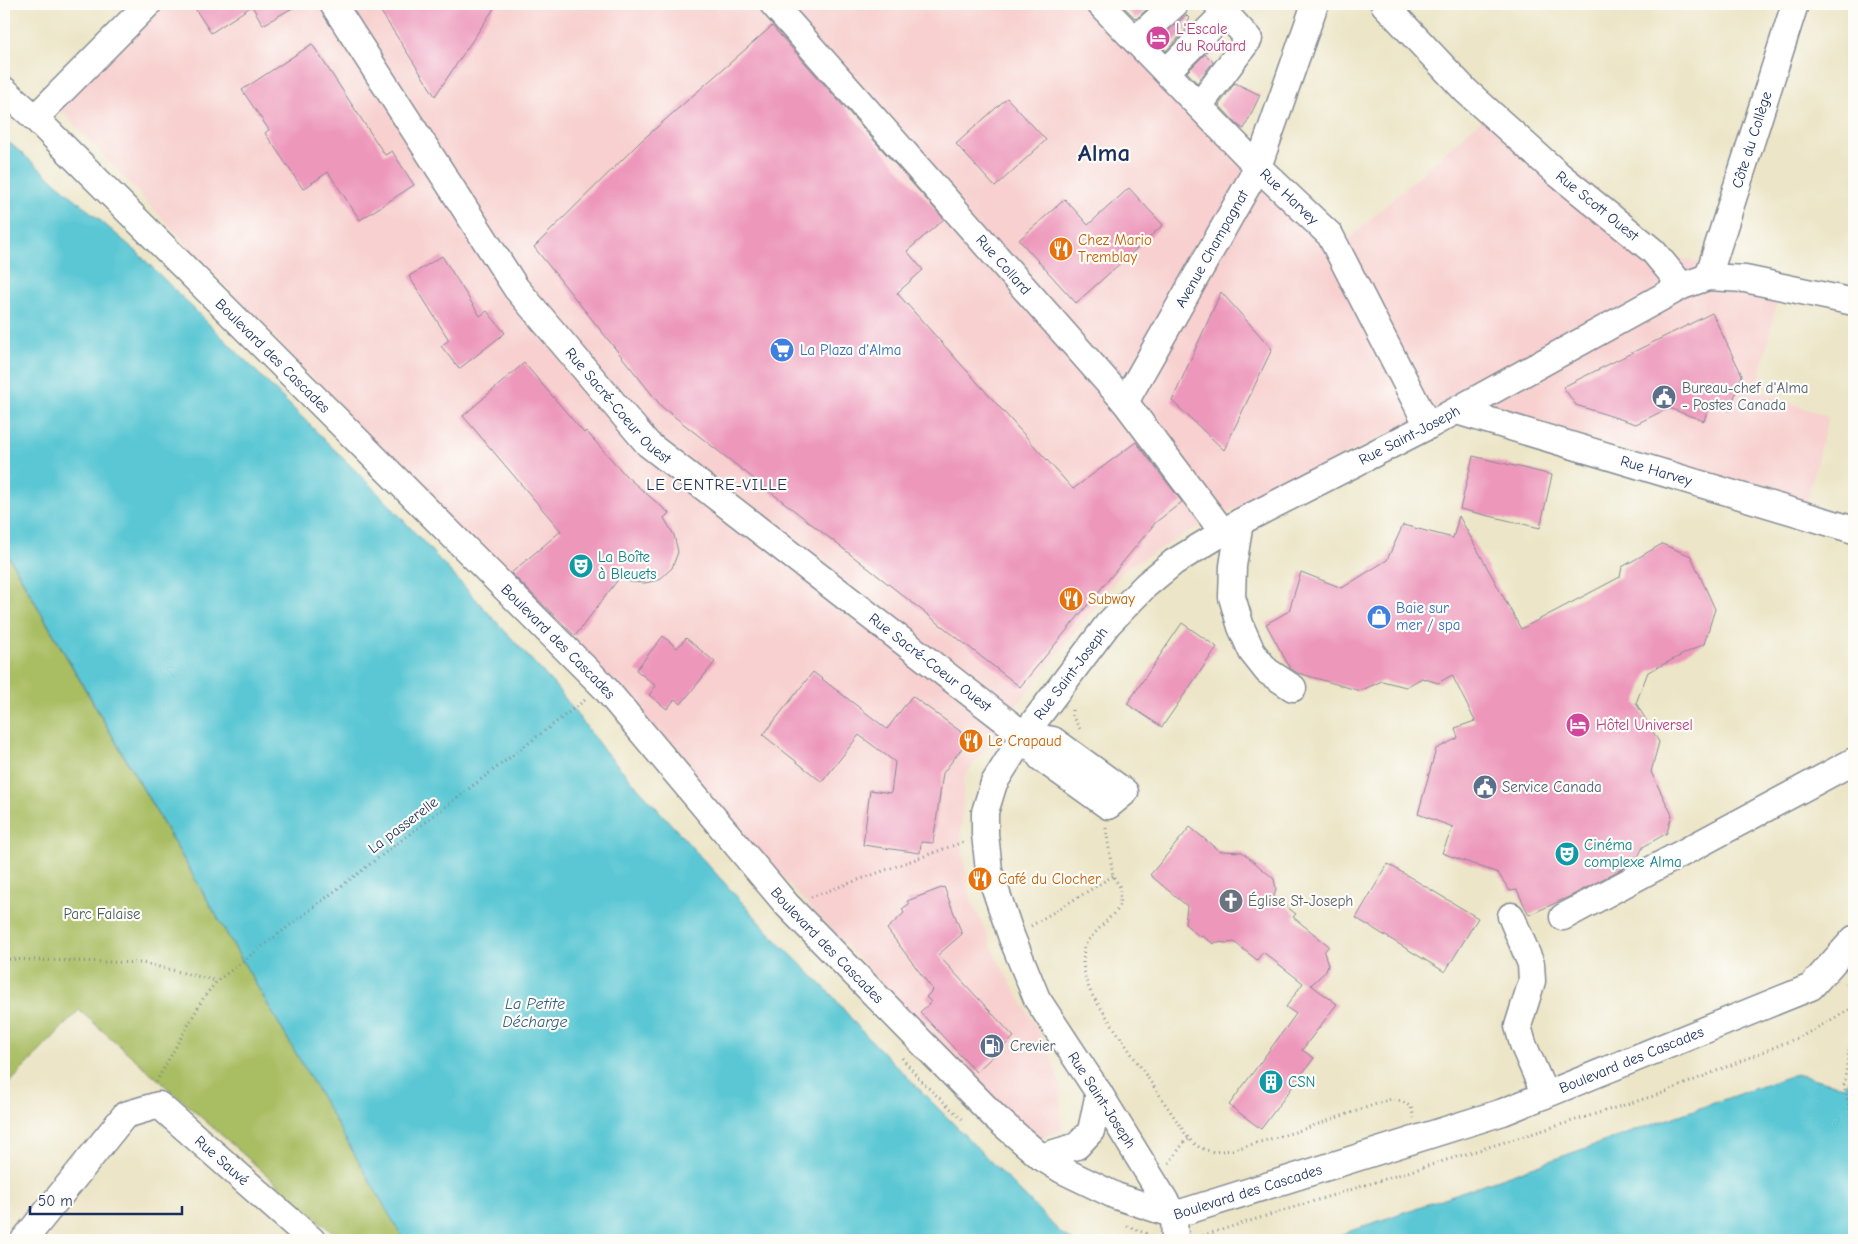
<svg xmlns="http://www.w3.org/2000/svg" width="1858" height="1244" font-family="'Comic Neue',sans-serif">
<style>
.built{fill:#f7d0cf}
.green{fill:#a9bd62;stroke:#627660}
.water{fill:#5bc7d4;stroke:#3b7b99}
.building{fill:#ed98bb}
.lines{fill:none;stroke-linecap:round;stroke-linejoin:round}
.minor-casing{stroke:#848a92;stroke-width:29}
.path{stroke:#848a92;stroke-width:3;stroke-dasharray:1 4;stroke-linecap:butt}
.minor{stroke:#fff;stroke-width:26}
.labels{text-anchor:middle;stroke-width:4.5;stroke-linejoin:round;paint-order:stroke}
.hotel-label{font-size:15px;fill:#b23c85;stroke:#fdfcf7;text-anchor:start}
.street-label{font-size:15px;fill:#1b2f5e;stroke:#fdfcf7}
.food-label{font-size:15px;fill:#c56008;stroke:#fdfcf7;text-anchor:start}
.shop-label{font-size:15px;fill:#366cbe;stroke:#fdfcf7;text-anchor:start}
.service-label{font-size:15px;fill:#4e5e75;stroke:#fdfcf7;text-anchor:start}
.culture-label{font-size:15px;fill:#0d838f;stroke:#fdfcf7;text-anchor:start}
.worship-label{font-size:15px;fill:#5b616d;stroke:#fdfcf7;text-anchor:start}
.park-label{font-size:15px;fill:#465a5f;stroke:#fdfcf7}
.neighbourhood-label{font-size:16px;letter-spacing:1px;fill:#1b2f5e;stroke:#fdfcf7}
.water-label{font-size:16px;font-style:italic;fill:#2e5d81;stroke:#fdfcf7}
.town-label{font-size:25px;font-weight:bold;fill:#1b2f5e;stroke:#fdfcf7}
</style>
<rect width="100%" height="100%" fill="#fdfcf7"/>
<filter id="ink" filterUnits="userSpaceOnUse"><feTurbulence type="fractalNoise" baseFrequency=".02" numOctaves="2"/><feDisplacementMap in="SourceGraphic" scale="10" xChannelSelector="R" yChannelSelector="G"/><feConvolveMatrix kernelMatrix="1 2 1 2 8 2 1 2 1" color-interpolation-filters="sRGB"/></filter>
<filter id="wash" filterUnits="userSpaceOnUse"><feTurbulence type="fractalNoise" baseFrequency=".0096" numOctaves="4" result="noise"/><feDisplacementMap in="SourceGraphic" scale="20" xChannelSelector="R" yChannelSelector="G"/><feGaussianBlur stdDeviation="1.12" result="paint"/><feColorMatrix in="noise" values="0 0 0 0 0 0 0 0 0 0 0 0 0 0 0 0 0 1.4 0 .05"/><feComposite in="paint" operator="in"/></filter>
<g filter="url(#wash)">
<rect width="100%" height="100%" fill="#ece5c7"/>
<path class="built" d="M149,4H1093L1333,253L1497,106L1681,259L1782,279L1757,390L1828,417L1805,509L1463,397L1194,529L1125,569L1022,699L964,777L961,833L968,891L999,963L1048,1047L1060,1086L1062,1130L1037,1139L1014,1124L58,107Z"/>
<path class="green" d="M4,548L24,584L404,1240H341L79,1010L4,1089Z"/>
<path class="water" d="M4,138L137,252L384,499L558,689L602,748L778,942L830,993L859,1028L1062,1234L1072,1240H404L4,548Z
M1796,1074L1843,1086L1854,1075V1240H1325Z"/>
<g id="blocks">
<path class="building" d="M192,4H299L263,25L252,6L211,33Z
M376,4H497L435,96Z
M1121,4H1153L1136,19Z
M1186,15L1190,19L1183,26L1186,30L1166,51L1157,41Z
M772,26L944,219L907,251L923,270L897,293L1073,489L1136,442L1182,502L1156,522L1020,687L662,407L534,247L640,142Z
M312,44L385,155L392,151L414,185L360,220L328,172L303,189L265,133L269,130L242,90Z
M1205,54L1213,62L1197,83L1187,72Z
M1235,83L1260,95L1244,129L1239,126L1219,105Z
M1007,98L1046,140L995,187L956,144Z
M1129,188L1163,225L1076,303L1019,240L1065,199L1088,225Z
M442,256L480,316L487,311L505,333L459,369L441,346L449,340L409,276Z
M1221,292L1272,349L1224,450L1172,401Z
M1712,313L1742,375L1730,410L1710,402L1704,421L1669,408L1636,424L1576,405L1563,387Z
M524,363L584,433L586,431L627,477L669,513L664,518L674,535L678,552L672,568L659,580L645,583L631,582L620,577L575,636L511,573L561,531L463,416Z
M1473,456L1552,475L1540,528L1460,509Z
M1459,516L1521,629L1620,577L1622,567L1662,544L1691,556L1715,609L1704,644L1648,672L1636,703L1659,742L1651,772L1672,815L1667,833L1643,847L1636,861L1571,896L1529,915L1517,890L1510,891L1498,873L1442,853L1453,827L1418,814L1436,749L1458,738L1455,728L1475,721L1452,675L1438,683L1422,678L1406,687L1382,681L1360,691L1298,673L1290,668L1266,624L1289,611L1301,572L1342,588L1387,560L1403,525L1453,538Z
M1182,623L1217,647L1162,727L1127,704Z
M663,636L677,648L686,638L715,662L681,704L675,699L667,709L649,695L656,686L636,670Z
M813,672L887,729L912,696L960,731L966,743L943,773L933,843L921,842L920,853L863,845L870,790L891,793L895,762L859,735L822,782L763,735Z
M1190,827L1219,851L1242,852L1274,879L1276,889L1274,897L1296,914L1293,917L1329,946L1324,952L1328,965L1325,972L1311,985L1337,1004L1302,1050L1314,1058L1261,1129L1229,1105L1296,1014L1286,1007L1303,983L1263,952L1257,960L1234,942L1227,943L1216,942L1214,944L1202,936L1200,937L1185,924L1187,906L1150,875Z
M1388,864L1478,918L1445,972L1356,918Z
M944,887L962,934L938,955L1014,1037L976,1072L920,1012L931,1002L926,997L933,990L887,929L904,913L902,909L909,904L907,901Z"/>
</g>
</g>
<g filter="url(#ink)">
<use href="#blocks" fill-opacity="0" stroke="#848a92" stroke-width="1"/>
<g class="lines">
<defs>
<g id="minor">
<path id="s1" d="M333,4L516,288L648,444L1024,735L1041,758L1108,806L1125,792L1053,740L1024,735"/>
<path id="s2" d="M773,4L1125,402L1223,532"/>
<path id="s3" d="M1100,4L1258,167L1330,235L1428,426"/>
<path id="s4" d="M1384,4L1466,91L1558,174L1653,251L1682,286"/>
<path d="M1135,40L1175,4"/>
<path d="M1166,72L1225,13"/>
<path id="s5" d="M4,90L35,118L604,687L787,905L995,1117L1041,1157L1062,1170L1116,1196L1174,1215L1503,1112L1811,987L1854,939"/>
<path d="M1199,106L1249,39L1217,4"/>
<path d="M35,118L148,4"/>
<path id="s6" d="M1708,277L1795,4"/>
<path id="s7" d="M1125,402L1258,167L1315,4"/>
<path id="s8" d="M1457,411L1854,530"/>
<path d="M1240,522L1233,566L1232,597L1241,627L1252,652L1267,671L1293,688"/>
<path d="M1511,916L1531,964L1532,981L1518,1026L1523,1044L1545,1095"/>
<path d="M1563,917L1854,761"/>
<path d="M1041,1157L1077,1146L1091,1131L1099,1093"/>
<path id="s9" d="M24,1240L125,1115L159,1105L312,1240"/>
<path id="s10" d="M1175,1240L1174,1215L1099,1093L1037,999L1012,938L989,871L985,834V812L994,783L1024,735L1108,624L1146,585L1174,562L1240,522L1428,426L1682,286L1708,277L1745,279L1854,302"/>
</g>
</defs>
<use href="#minor" class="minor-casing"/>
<path class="path" d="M1072,710V716L1080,729
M1106,828L1113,876L1120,887V902L1117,910L1091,937L1084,946L1083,964L1086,981L1092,995L1189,1139L1200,1148L1213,1152L1232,1150L1295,1132L1391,1099L1402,1101L1411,1107L1414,1118
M811,897L963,842
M1031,926L1116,874
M4,959L143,963L217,981
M1846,983L1854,1003
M1854,1015L1844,1086L1854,1125
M902,1058L922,1082L962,1119
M156,1082L204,997L217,981L585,700
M1169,1163L1185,1141L1189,1139
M1127,1226L1152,1236
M1198,1237L1663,1093L1804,1035L1854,1007"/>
<use href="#minor" class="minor"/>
</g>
</g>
<defs>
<symbol id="hotel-disc" viewBox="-11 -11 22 22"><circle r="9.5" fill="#d1479c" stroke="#fdfcf7"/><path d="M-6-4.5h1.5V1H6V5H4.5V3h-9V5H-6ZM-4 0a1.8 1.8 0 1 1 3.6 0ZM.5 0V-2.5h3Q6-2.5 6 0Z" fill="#fff"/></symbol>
<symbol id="restaurant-disc" viewBox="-11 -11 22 22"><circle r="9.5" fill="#e8710a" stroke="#fdfcf7"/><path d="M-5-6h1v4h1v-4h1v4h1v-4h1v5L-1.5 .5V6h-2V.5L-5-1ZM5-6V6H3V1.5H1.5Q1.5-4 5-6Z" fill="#fff"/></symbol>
<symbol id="supermarket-disc" viewBox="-11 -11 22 22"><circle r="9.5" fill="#3f7fe0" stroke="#fdfcf7"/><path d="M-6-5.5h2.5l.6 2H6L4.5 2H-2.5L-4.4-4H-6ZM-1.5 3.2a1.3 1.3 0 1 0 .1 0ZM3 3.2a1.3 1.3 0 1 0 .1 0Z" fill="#fff"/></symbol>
<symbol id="civic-disc" viewBox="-11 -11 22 22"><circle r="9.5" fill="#5c6f8a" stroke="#fdfcf7"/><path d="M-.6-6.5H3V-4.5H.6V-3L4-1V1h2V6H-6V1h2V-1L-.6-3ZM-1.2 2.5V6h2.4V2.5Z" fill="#fff"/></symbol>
<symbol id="theatre-disc" viewBox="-11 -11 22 22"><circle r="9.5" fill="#0f9aa8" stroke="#fdfcf7"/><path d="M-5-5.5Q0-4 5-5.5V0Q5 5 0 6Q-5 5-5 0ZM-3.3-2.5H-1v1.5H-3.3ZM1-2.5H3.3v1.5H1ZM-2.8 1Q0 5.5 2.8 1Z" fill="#fff"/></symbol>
<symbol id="shop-disc" viewBox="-11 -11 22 22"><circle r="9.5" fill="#3f7fe0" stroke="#fdfcf7"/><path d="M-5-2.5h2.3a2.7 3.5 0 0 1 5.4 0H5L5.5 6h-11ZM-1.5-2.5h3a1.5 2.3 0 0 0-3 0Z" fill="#fff"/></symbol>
<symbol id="church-disc" viewBox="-11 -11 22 22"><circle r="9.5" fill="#6b7280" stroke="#fdfcf7"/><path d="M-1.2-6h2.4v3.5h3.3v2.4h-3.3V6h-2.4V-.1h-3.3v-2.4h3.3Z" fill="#fff"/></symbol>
<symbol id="fuel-disc" viewBox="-11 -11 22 22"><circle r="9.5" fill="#5c6f8a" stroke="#fdfcf7"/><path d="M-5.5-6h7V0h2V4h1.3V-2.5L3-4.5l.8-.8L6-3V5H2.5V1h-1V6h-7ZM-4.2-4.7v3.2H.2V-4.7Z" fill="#fff"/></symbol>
<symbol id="building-disc" viewBox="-11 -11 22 22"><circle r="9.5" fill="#0f9aa8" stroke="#fdfcf7"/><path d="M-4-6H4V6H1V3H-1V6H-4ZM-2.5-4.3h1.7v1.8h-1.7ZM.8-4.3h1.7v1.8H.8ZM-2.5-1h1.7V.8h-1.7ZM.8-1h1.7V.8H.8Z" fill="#fff"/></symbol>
</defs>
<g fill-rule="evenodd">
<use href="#hotel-disc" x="1144" y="24" width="28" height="28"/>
<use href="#restaurant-disc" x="1047" y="235" width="28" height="28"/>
<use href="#supermarket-disc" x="768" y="336" width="28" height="28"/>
<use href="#civic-disc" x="1650" y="383" width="28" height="28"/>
<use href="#theatre-disc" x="567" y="552" width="28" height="28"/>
<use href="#restaurant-disc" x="1057" y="585" width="28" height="28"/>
<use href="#shop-disc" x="1365" y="603" width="28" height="28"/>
<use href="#hotel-disc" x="1564" y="711" width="28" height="28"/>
<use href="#restaurant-disc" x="957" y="727" width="28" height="28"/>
<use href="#civic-disc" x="1471" y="773" width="28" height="28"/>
<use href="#theatre-disc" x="1553" y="840" width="28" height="28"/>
<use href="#restaurant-disc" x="966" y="865" width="28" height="28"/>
<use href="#church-disc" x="1217" y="887" width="28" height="28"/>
<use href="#fuel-disc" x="978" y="1032" width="28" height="28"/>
<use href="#building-disc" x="1257" y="1068" width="28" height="28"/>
</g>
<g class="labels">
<g class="hotel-label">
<text x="1176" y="34">L'Escale<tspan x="1176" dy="17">du Routard</tspan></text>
<text x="1596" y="730">Hôtel Universel</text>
</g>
<g class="street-label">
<text dy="5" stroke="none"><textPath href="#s6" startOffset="144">Côte du Collège</textPath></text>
<text dy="5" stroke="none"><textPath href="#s3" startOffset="270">Rue Harvey</textPath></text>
<text dy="5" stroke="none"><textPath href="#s4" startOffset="294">Rue Scott Ouest</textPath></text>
<text dy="5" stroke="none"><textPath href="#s7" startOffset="176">Avenue Champagnat</textPath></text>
<text dy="5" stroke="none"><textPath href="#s2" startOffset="348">Rue Collard</textPath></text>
<text dy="5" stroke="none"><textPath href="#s5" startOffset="378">Boulevard des Cascades</textPath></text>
<text dy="5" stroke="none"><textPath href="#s1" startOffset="494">Rue Sacré-Coeur Ouest</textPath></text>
<text dy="5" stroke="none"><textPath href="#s10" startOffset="1061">Rue Saint-Joseph</textPath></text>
<text dy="5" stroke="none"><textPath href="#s8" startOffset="208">Rue Harvey</textPath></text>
<text dy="5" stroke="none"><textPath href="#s5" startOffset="782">Boulevard des Cascades</textPath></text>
<text dy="5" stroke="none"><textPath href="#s1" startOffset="899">Rue Sacré-Coeur Ouest</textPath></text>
<text dy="5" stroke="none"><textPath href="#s10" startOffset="641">Rue Saint-Joseph</textPath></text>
<text transform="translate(403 825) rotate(-37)" y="5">La passerelle</text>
<text dy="5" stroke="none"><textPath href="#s5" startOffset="1188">Boulevard des Cascades</textPath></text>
<text dy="5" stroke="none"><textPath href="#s5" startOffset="2118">Boulevard des Cascades</textPath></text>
<text transform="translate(1102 1100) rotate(57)" y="5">Rue Saint-Joseph</text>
<text dy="5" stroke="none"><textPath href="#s9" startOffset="280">Rue Sauvé</textPath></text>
<text dy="5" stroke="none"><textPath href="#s5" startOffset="1712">Boulevard des Cascades</textPath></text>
</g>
<g class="food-label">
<text x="1078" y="245">Chez Mario<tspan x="1078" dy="17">Tremblay</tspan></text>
<text x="1088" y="604">Subway</text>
<text x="988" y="746">Le Crapaud</text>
<text x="998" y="884">Café du Clocher</text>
</g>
<g class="shop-label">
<text x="800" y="355">La Plaza d'Alma</text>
<text x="1396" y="613">Baie sur<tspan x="1396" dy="17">mer / spa</tspan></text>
</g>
<g class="service-label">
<text x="1682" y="393">Bureau-chef d'Alma<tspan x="1682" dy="17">- Postes Canada</tspan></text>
<text x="1502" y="792">Service Canada</text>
<text x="1010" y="1051">Crevier</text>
</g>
<g class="culture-label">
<text x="598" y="562">La Boîte<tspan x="598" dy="17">à Bleuets</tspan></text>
<text x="1584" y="850">Cinéma<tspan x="1584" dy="17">complexe Alma</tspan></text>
<text x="1288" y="1087">CSN</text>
</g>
<g class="worship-label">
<text x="1248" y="906">Église St-Joseph</text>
</g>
<g class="park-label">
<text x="102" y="919">Parc Falaise</text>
</g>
<g class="neighbourhood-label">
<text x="717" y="490">LE CENTRE-VILLE</text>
</g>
<g class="water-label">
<text x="535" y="1009">La Petite<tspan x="535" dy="18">Décharge</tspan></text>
</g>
<g class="town-label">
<text x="1104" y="161">Alma</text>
</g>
</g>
<rect width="1858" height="1244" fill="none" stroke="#fdfcf7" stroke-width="20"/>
<path d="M30 1206v8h152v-8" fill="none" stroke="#1b2f5e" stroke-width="2.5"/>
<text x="38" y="1206" font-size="15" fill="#1b2f5e" stroke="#fdfcf7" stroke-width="4" paint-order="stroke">50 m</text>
</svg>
